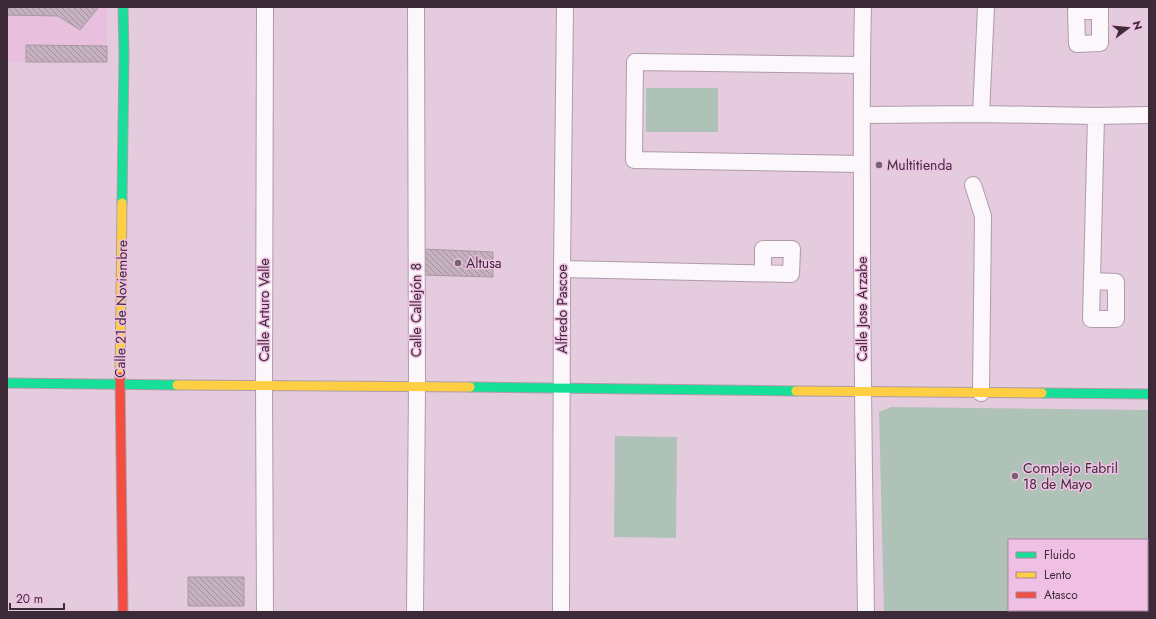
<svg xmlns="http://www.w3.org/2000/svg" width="1156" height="619" font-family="Jost,sans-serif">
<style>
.built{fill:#e9bfde}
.green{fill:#afc2b7;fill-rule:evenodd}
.building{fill:url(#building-back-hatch);stroke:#ab97a6}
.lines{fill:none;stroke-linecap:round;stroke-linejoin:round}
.street-casing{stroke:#af9baa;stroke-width:18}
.fast-casing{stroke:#af9baa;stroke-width:11}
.slow-casing{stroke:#af9baa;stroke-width:11}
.jam-casing{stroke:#af9baa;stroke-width:11}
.street{stroke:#fbf7fa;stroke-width:16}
.fast{stroke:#16e098;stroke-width:9}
.slow{stroke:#ffcf43;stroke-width:9}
.jam{stroke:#f24e42;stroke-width:9}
.poi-dot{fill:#786373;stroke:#f0c0e4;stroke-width:1.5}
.labels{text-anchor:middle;stroke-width:3;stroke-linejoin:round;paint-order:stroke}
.poi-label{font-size:14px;fill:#3e2b39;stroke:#f0c0e4;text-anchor:start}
.street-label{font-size:14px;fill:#3e2b39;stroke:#f0c0e4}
</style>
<defs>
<pattern id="building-back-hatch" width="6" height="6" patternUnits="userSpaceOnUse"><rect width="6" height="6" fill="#c6b1c0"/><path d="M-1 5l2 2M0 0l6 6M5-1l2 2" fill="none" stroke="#a2909d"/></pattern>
</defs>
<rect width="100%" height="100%" fill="#e5cbde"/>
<path class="built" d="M7,7H107V62H7Z"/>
<path class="green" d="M646,88H718V132H646Z
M891,407L1149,410V612H884L879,412ZM1009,540H1147V610H1009Z
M615,436L677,437L676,538L614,537Z"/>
<path class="building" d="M7,7H99L80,30L58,16L7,15Z
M26,45L107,46V62H26Z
M422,249L493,252V277L421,275Z
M188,577H244V606H188Z"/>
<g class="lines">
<defs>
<path id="street" d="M863,7C861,79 862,151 862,223C862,353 864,482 866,612
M1100,7V43L1077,44L1076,11H1100
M861,65L635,62L634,160L862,164
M981,114L986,7
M862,115L981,114L1096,116L1149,115
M973,185L983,216L981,393
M562,269L791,274L792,249H763V273
M1092,281L1116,282V319H1091L1096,116
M265,612L264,386L265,7
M415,612L417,387L416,7
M561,612L562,269L565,7"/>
<path id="fast" d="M122,203L124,54L123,7
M7,383L177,385
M470,387L796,391
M1042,393L1149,394"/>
<path id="slow" d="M120,377L122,203
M177,385L470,387
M796,391L1042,393"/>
<path id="jam" d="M120,377L123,612"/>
</defs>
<use href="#street" class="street-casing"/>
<use href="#fast" class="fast-casing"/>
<use href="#slow" class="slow-casing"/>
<use href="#jam" class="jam-casing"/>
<use href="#street" class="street"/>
<use href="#fast" class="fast"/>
<use href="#slow" class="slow"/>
<use href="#jam" class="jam"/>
</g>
<g class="poi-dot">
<circle cx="879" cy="165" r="4"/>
<circle cx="458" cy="263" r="4"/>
<circle cx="1015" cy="476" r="4"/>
</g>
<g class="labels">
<g class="poi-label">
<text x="887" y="170">Multitienda</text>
<text x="466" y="268">Altusa</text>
<text x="1023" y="473">Complejo Fabril<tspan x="1023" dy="16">18 de Mayo</tspan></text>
</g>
<g class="street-label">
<text transform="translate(121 309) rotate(-89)" y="5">Calle 21 de Noviembre</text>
<text transform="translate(562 309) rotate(-90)" y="5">Alfredo Pascoe</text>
<text transform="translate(862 309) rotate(-90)" y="5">Calle Jose Arzabe</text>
<text transform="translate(264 310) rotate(-90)" y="5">Calle Arturo Valle</text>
<text transform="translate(416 310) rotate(-90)" y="5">Calle Callejón 8</text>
</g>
</g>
<rect width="1156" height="619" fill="none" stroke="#3e2b39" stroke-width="16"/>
<rect x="1008" y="539" width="140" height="72" fill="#f0c0e4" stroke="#a984a0"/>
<rect x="1016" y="552" width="20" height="6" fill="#16e098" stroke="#a984a0"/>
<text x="1044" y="559" font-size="12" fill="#3e2b39">Fluido</text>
<rect x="1016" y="572" width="20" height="6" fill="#ffcf43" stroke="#a984a0"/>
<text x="1044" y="579" font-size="12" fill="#3e2b39">Lento</text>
<rect x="1016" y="592" width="20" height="6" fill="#f24e42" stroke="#a984a0"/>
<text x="1044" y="599" font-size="12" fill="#3e2b39">Atasco</text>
<g transform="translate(1128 28) rotate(74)" stroke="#f0c0e4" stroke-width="3" paint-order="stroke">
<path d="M0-3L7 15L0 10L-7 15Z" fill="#3e2b39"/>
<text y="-6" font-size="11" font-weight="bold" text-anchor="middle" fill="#3e2b39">N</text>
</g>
<path d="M10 603v6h54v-6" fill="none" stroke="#3e2b39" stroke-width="2"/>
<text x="16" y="603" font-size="12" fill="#3e2b39" stroke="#f0c0e4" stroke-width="3" paint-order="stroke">20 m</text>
</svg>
